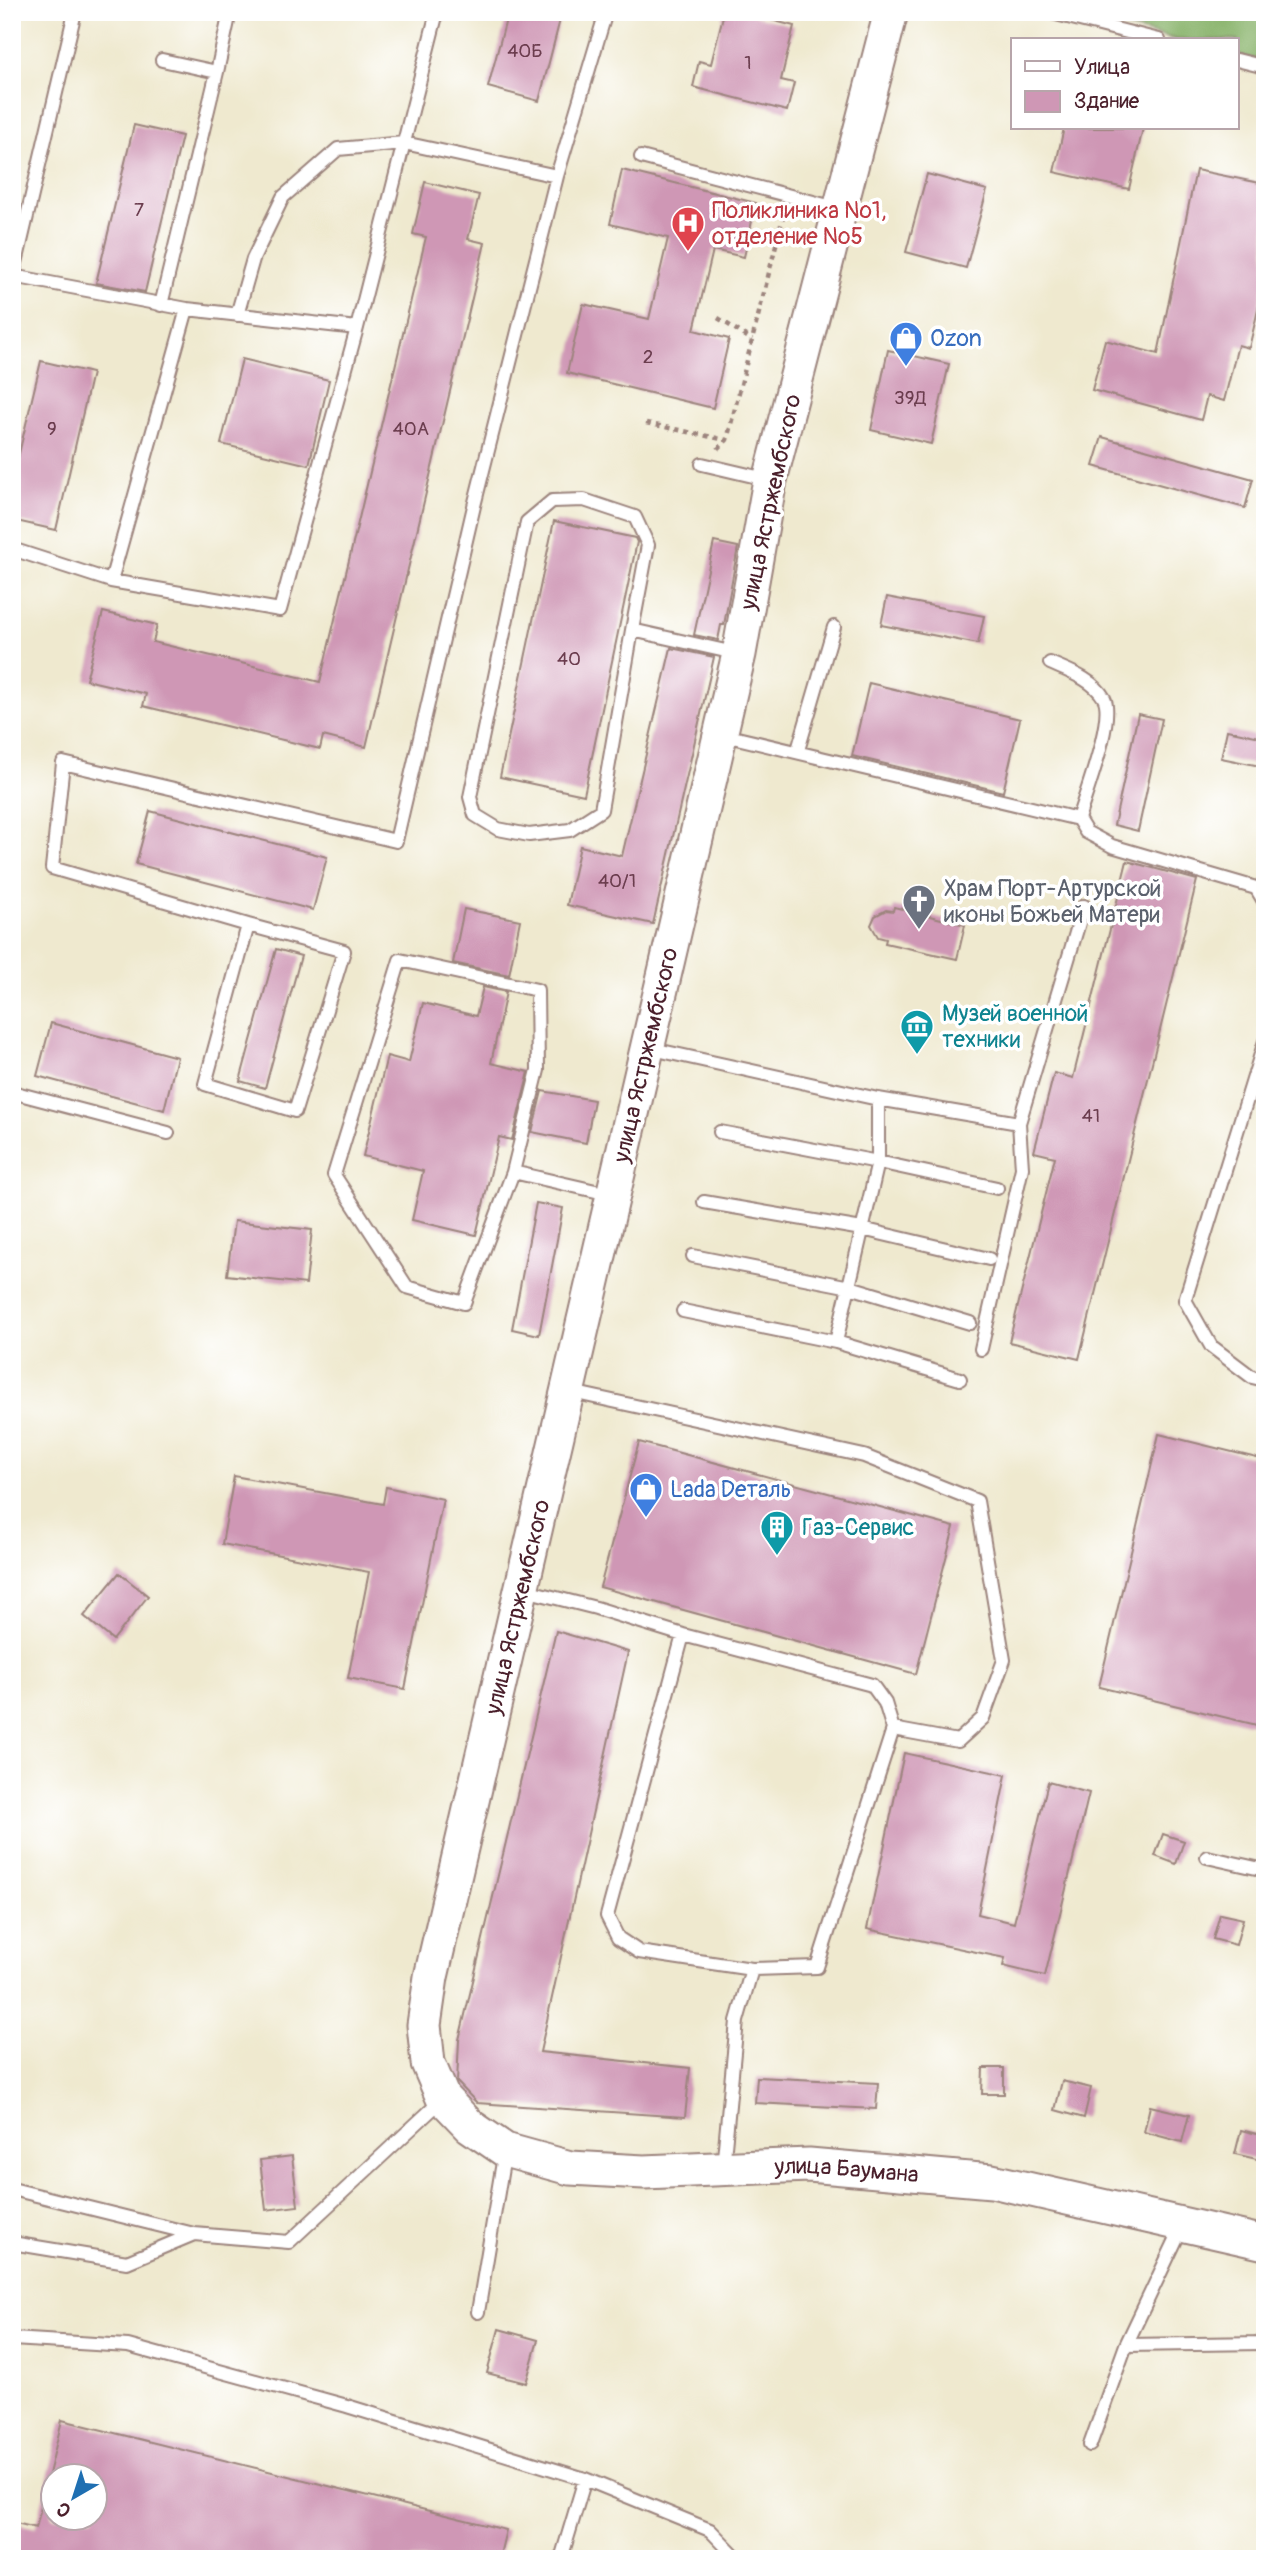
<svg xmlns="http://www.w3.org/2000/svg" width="1277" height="2571" font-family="Pangolin,sans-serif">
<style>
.forest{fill:#88b36b;stroke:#69694b;stroke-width:2}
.building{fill:#cf97b5;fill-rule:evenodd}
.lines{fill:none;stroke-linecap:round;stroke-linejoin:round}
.service-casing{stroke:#9c847d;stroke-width:16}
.secondary-casing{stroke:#9c847d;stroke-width:37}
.path{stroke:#9c847d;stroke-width:4.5;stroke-dasharray:5 5;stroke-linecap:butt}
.service{stroke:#fff;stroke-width:12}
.secondary{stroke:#fff;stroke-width:33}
.labels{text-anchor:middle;stroke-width:7;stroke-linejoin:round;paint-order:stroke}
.number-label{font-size:19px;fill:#6b3d4e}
.health-label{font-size:23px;fill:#be3a42;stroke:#fff;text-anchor:start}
.shop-label{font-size:23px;fill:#366cbe;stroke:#fff;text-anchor:start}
.street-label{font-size:23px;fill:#4a1f2b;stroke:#fff}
.worship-label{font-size:23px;fill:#5b616d;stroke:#fff;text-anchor:start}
.culture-label{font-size:23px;fill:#0d838f;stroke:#fff;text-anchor:start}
</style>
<rect width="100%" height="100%" fill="#fff"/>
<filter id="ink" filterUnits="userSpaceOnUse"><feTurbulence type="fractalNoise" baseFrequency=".0143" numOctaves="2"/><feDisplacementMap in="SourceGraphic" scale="14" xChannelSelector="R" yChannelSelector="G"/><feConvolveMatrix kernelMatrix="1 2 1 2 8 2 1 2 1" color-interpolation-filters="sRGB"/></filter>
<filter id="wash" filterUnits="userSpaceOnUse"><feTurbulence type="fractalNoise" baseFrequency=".00686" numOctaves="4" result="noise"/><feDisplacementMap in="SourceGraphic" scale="28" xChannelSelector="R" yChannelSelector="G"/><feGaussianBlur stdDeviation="1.57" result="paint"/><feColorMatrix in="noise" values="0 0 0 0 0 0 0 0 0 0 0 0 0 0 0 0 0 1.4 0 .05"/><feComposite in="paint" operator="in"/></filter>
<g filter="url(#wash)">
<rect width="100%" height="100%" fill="#efe9cf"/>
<path class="forest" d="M1065,12H1265V62L1237,55V40H1177Z"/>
<g id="blocks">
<path class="building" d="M508,12H562L539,101L488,87Z
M724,12H740L794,26L781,80L794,83L787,111L693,87L699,61L711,64Z
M134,125L182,136L145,292L96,283Z
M1064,128H1143L1129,189L1054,172Z
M622,170L756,203L744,257L713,250L694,330L729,339L713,408L567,373L583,304L649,319L668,238L610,224Z
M1196,170L1265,184V280L1249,348L1238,345L1224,401L1207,396L1201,420L1092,390L1105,340L1158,354Z
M927,174L987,190L966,268L906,252Z
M425,182L479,195L468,239L485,243L366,747L323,736L320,749L143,706L146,694L86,680L103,612L157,625L153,642L320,682L426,237L413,234Z
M888,350L949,364L931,444L871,430Z
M242,359L329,380L309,465L221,444Z
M41,361L92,373L56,530L12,520V483Z
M1102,437L1253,479L1245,508L1093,466Z
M554,521L635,538L637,542L584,795L500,777Z
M714,542L738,547L724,625H721L718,640L694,635Z
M887,597L984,616L978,644L881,625Z
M671,648L714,657L653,924L567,905L580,846L622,856Z
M869,683L1020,719L1003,792L852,756Z
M1138,714L1162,719L1138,831L1114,825Z
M1227,730L1265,738V767L1221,758Z
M150,811L327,857L313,910L136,864Z
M1127,861L1197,880L1079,1359L1009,1342L1055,1157L1034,1152L1054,1073L1073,1078Z
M894,907L965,925L957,959L885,943L886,939L878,937L871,925L875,916L886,910L893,911Z
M464,909L520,920L509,975L453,963Z
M276,949L301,956L265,1088L240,1081Z
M483,987L506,992L491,1063L529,1072L512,1140L499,1137L476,1235L412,1220L423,1171L363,1156L387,1056L409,1062L423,1003L476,1016Z
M51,1023L177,1057L164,1110L37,1076Z
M542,1091L594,1100L586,1143L532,1132Z
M536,1203L563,1208L539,1335L512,1329Z
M234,1221L312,1230L306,1284L227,1275Z
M1159,1434L1265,1460V1727L1099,1687Z
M639,1442L954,1527L916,1674L600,1587Z
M234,1476L383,1504L386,1487L443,1499L405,1689L348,1678L369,1572L222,1544Z
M119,1573L148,1596L113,1640L84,1616Z
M556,1631L628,1652L540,2052L690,2068L685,2117L477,2103L457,2082L459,2040Z
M904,1753L1006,1775L978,1914L1014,1923L1048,1782L1089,1793L1045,1976L1003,1966L1005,1958L867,1929Z
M1163,1834L1184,1841L1176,1864L1155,1856Z
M1220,1914L1243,1919L1236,1945L1213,1939Z
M983,2068H1004V2094H982Z
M757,2077L878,2083L876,2109L755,2103Z
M1062,2081L1091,2088L1084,2118L1055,2110Z
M1150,2106L1189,2115L1182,2142L1144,2132Z
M1241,2130L1265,2136V2161L1235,2154Z
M292,2156L298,2206L266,2210L260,2160Z
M499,2329L538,2340L526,2383L487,2373Z
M62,2420L506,2530L499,2559H12V2522L36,2528ZM52,2476H94V2518H52Z"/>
</g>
</g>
<g filter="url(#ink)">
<use href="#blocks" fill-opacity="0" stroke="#9c847d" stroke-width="2"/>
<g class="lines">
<defs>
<path id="service" d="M1048,12L1159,40
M1237,60L1265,67
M217,72L230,12
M641,157L840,209
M13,276L187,309L357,328
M12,280L75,12
M161,305L217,72L162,60
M237,315L253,259L283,197L338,149L404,143L557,176L606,12
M702,464L770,480
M12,549L111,581L280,610L357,328L437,12
M111,581L187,309
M632,630L601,810L570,830L529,835L498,829L475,815L470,797L527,522L552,501L584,500L635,517L648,545L632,630L739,654
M720,734L1078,819C1085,795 1115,718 1104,698C1093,679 1068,671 1050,663
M798,750L834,627
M1078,819L1086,832L1112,846L1256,888L1265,903
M248,925L344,951L295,1111L205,1084L248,925L52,868L63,763L396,841L474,506L557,176
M1265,1041L1185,1300L1211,1346L1252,1377L1265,1380
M648,1048L878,1099L1019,1123L1084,906
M12,1092L168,1133
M720,1132L878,1162L997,1188
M513,1172L464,1303L407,1287L334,1175L400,960L537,990L538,1070L513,1172L613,1195
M704,1202L862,1229L989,1259
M693,1256L850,1287L970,1323
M683,1311L836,1342L960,1379
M836,1342L878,1162V1099
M981,1349L1022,1168L1019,1123
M567,1391L864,1456L977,1501L1004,1660L983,1718L958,1741L893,1729
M521,1589L596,1608L683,1635L872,1685L885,1703L893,1729L817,1967L752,1969L737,2021L723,2168
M683,1635L607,1916L618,1938L639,1952L752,1969
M1207,1857L1265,1870
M12,2189L194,2234L289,2242L443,2099
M12,2243L127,2262L194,2234
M478,2312L505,2150
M12,2339L128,2346L347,2406L585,2479L710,2530L738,2559
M1126,2345L1183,2225
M1090,2445L1126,2345L1263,2343L1265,2341
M561,2559L585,2479"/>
<g id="secondary">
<path id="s1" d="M891,12L770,480L739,654L431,1977L424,2025L428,2063L443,2098L470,2126L505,2150L570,2168L644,2172L809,2165L992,2181L1265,2243"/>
</g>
</defs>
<use href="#service" class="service-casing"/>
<use href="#secondary" class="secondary-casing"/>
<path class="path" d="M1260,12L1265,20
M718,318L752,340
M646,423L726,440
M718,449L727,440L784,213"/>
<use href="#service" class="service"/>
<use href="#secondary" class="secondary"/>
</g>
</g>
<defs>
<symbol id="hospital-pin" viewBox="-11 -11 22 30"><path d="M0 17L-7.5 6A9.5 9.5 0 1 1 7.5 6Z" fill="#e0444e" stroke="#fff"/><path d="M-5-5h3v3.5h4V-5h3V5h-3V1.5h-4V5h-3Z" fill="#fff"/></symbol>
<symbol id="shop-pin" viewBox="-11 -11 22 30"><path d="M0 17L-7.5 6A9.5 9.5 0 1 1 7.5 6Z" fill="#3f7fe0" stroke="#fff"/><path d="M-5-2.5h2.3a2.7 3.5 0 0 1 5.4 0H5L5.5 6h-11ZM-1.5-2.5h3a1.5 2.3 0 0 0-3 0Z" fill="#fff"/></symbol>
<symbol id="church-pin" viewBox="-11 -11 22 30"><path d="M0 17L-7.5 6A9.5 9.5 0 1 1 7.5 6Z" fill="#6b7280" stroke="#fff"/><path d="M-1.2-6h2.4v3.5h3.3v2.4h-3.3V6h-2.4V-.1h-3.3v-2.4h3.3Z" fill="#fff"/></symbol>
<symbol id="museum-pin" viewBox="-11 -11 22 30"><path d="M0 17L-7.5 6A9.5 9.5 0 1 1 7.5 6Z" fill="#0f9aa8" stroke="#fff"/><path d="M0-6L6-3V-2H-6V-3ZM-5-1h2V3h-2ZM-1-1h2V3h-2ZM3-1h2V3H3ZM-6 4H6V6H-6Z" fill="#fff"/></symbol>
<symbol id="building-pin" viewBox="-11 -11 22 30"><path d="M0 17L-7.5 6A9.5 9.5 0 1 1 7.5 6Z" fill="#0f9aa8" stroke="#fff"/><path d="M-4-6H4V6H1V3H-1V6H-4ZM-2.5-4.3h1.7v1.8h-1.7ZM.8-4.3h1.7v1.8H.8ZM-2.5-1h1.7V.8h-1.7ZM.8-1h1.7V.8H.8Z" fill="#fff"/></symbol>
</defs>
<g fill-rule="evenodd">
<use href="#hospital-pin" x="669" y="204" width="38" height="52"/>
<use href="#shop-pin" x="887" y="319" width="38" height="52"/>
<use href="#church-pin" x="900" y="882" width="38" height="52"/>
<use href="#museum-pin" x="898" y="1007" width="38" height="52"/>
<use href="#shop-pin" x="627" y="1470" width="38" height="52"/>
<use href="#building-pin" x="758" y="1508" width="38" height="52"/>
</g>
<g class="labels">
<g class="number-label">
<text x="525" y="57">40Б</text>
<text x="748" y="69">1</text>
<text x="139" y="216">7</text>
<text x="648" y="363">2</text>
<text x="910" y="404">39Д</text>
<text x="52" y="435">9</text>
<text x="411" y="435">40А</text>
<text x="569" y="665">40</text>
<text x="617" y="887">40/1</text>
<text x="1091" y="1122">41</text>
</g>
<g class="health-label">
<text x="712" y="218">Поликлиника №1,<tspan x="712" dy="26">отделение №5</tspan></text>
</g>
<g class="shop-label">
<text x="930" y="346">Ozon</text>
<text x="670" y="1497">Lada Dеталь</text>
</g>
<g class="street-label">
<text transform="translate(770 502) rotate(-78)" y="8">улица Ястржембского</text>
<text transform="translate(645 1055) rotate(-77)" y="8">улица Ястржембского</text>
<text transform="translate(517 1607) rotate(-77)" y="8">улица Ястржембского</text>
<text dy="8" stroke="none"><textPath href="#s1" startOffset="2569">улица Баумана</textPath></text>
</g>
<g class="worship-label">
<text x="944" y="896">Храм Порт-Артурской<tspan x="944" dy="26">иконы Божьей Матери</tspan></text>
</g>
<g class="culture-label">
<text x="942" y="1021">Музей военной<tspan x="942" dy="26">техники</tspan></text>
<text x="802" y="1535">Газ-Сервис</text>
</g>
</g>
<rect width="1277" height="2571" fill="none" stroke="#fff" stroke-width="42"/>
<rect x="1011" y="38" width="228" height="91" fill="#ffffff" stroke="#b7a5aa" stroke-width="2"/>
<rect x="1025" y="61" width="35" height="10" fill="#ffffff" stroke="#b7a5aa" stroke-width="2"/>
<text x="1074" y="74" font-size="21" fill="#4a1f2b">Улица</text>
<rect x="1025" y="91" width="35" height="21" fill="#cf97b5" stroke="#b7a5aa" stroke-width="2"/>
<text x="1074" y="108" font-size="21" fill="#4a1f2b">Здание</text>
<g transform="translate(74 2497) rotate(219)"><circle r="33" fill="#ffffff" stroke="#b7a5aa" stroke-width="2"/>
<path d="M0-5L12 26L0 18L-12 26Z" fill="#1f6fb2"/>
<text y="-10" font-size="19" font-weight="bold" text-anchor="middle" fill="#4a1f2b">С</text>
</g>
</svg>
